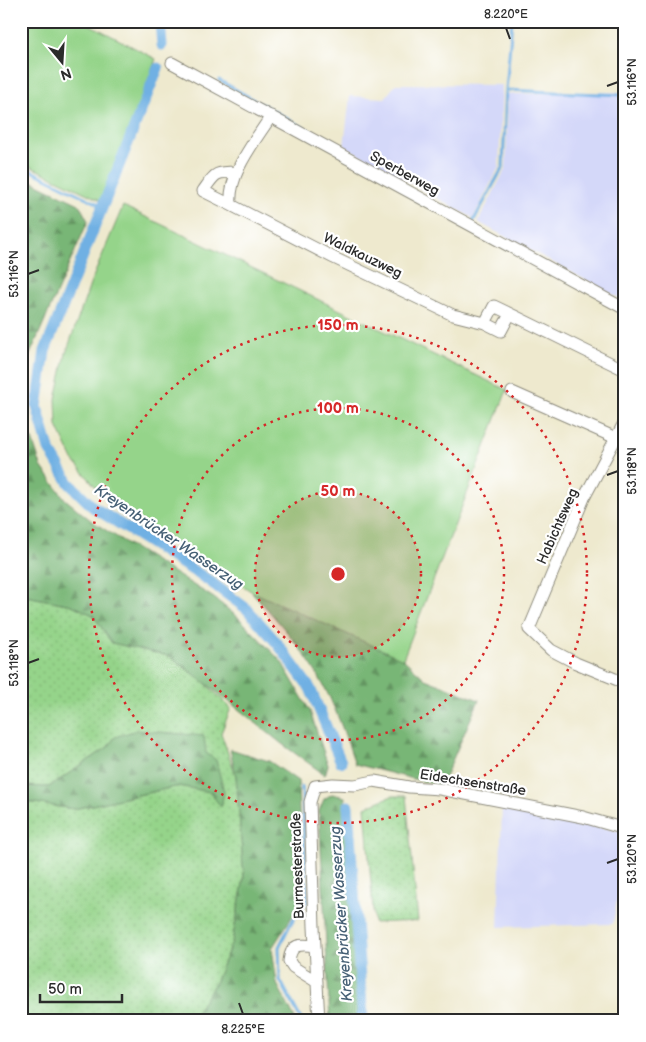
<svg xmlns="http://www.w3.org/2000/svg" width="646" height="1042" font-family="'Balsamiq Sans',sans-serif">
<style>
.built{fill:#d4d8f9}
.grass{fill:url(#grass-dots);stroke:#60805a}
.forest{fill:url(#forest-firs);stroke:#527050}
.garden{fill:#95d48a;stroke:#60805a}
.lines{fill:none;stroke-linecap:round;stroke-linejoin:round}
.stream{stroke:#6fb0e3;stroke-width:3}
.canal{stroke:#6fb0e3;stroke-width:11}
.minor-casing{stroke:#8c8a7c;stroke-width:13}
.minor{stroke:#fff;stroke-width:11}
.ticks{fill:none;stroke:#2b2b2b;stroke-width:2}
.ring{fill:none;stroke:#d62828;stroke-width:2.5;stroke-dasharray:2.5 5}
.labels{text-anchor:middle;stroke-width:4.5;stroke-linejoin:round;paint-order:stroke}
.street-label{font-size:14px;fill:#2b2b2b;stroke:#fff}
.water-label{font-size:15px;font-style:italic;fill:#466075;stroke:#fff}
.centre{fill:#d62828;stroke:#fff;stroke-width:2.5}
.ring-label{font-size:15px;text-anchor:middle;font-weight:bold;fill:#d62828;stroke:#fff;stroke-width:4.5;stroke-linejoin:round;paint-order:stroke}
.neatline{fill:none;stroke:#2b2b2b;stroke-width:2}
.ticks-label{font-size:12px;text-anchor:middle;fill:#2b2b2b}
</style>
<defs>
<pattern id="grass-dots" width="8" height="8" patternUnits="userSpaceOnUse" patternTransform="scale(1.25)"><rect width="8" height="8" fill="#95d48a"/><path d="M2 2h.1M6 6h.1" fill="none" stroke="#81b677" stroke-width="1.8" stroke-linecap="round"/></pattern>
<pattern id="forest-firs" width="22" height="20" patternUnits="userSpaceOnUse" patternTransform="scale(1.25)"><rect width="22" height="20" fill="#78b676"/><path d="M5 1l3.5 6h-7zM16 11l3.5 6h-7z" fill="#639461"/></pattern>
</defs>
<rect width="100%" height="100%" fill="#fff"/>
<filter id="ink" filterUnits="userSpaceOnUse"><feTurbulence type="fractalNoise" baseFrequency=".02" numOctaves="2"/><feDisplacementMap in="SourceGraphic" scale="10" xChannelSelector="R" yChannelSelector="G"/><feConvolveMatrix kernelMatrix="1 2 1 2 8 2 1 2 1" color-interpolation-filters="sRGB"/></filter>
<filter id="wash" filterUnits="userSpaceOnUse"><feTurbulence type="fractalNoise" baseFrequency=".0096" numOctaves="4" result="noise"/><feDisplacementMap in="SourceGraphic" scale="20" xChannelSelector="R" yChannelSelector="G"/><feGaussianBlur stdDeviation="1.12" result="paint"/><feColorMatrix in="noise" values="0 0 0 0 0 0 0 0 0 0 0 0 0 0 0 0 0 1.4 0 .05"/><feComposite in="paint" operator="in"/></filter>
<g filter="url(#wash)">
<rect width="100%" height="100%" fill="#eee9ce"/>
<path class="built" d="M396,84L502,85L499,167L473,218L344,146L350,96L385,98Z
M625,92V295L623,300L478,222L506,168L508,94Z
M502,809L625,832V850L613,924L498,927Z"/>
<path class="grass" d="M21,595L72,605L93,615L112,643L169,656L203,681L231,708L221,733L236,776L244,878L232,942L215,983L191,1021H21V801L74,809L179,786L210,792H224L115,737L108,747L49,787L21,786Z
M392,796H406L418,921L374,923L365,807Z"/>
<path class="forest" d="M21,176L79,204L88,221L28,359L24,415L41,466L65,499L93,522L214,598L240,619L281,661L310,711L328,765L325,775L282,744L203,681L169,656L112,643L93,615L72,605L21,595V553L23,539L21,535Z
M251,591L403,659L425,679L479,700L441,786L355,764C345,735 335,705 320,679C301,646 276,619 251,591Z
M137,730L204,736L206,753L216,760L224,792L221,807L210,792L179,786L74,809L21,801V786L49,787L108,747L115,737Z
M230,749L269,761L298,781L302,901L272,948L277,984L296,1021H191L215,983L232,942L244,878L236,776Z
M332,794L345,797L359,1021H330L319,811L324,799Z"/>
<path class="garden" d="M21,21H83L156,59L102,201L21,162Z
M123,206L507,390L403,659L251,591L178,546L100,492L73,460L57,426L56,399L66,353L91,282Z"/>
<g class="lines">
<path class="stream" d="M219,80L334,145
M506,90L512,21
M21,166L103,206
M473,222L503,167L506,90L625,95
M302,787L307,901L291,923L279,947L280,980L302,1021"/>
<path class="canal" d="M160,21L162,45
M158,68L45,351L37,407L49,449L69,483L93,507L208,580L247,609L277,643L310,688L341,762
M348,806L363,1021"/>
</g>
</g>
<g filter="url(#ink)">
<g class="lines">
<defs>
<path id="minor" d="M172,63L625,309
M237,172C214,172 216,173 203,191L231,205C228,173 254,143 271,116
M231,205L334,258L453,315L485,323
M510,314L501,331L485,323L494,306C538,327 581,349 625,370
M512,392L616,438
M625,421L584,498L529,629L551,650L576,663L625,683
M315,946C300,944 291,943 289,961L293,967L317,982
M319,1021L314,927L310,802L315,786L333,784L355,785L374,781L409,787L440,789L583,817L625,829"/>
</defs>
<use href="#minor" class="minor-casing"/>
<use href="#minor" class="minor"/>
</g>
</g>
<path class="ticks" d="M506,28L510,39M607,86L618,82M28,274L39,270M607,475L618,471M28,663L39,659M607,863L618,859M239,1003L243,1014"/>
<circle cx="338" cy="574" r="83" fill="#d62828" fill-opacity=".12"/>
<g class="ring">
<circle cx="338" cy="574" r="83"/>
<circle cx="338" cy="574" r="166"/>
<circle cx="338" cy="574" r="249"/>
</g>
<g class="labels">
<g class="street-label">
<text transform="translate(405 173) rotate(29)" y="5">Sperberweg</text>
<text transform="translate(363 255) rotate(26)" y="5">Waldkauzweg</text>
<text transform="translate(557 526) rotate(-66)" y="5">Habichtsweg</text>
<text transform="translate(473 782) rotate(9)" y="5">Eidechsenstraße</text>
<text transform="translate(297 866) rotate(-92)" y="5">Burmesterstraße</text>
</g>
<g class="water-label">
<text transform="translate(169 537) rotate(34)" y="5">Kreyenbrücker Wasserzug</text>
<text transform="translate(341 914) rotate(-94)" y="5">Kreyenbrücker Wasserzug</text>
</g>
</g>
<circle cx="338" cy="574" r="8" class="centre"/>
<g class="ring-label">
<text x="338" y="330">150 m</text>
<text x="338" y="413">100 m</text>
<text x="338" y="496">50 m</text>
</g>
<rect width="646" height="1042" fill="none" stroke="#fff" stroke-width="55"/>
<g transform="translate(62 62) rotate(162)" stroke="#ffffff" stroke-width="4" paint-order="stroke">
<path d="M0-4L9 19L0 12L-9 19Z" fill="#2b2b2b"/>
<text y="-8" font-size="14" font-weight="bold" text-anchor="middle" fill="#2b2b2b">N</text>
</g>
<path d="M40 994v8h82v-8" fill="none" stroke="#2b2b2b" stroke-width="2.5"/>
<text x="48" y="994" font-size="15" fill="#2b2b2b" stroke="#ffffff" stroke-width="4" paint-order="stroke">50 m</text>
<rect x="28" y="28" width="590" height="986" class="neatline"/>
<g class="ticks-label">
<text x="506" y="18">8.220°E</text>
<text transform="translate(632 82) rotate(-90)" y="4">53.116°N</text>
<text transform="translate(14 274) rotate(-90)" y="4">53.116°N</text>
<text transform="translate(632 471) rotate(-90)" y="4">53.118°N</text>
<text transform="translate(14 663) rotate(-90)" y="4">53.118°N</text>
<text transform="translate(632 859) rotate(-90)" y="4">53.120°N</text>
<text x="243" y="1033">8.225°E</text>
</g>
</svg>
